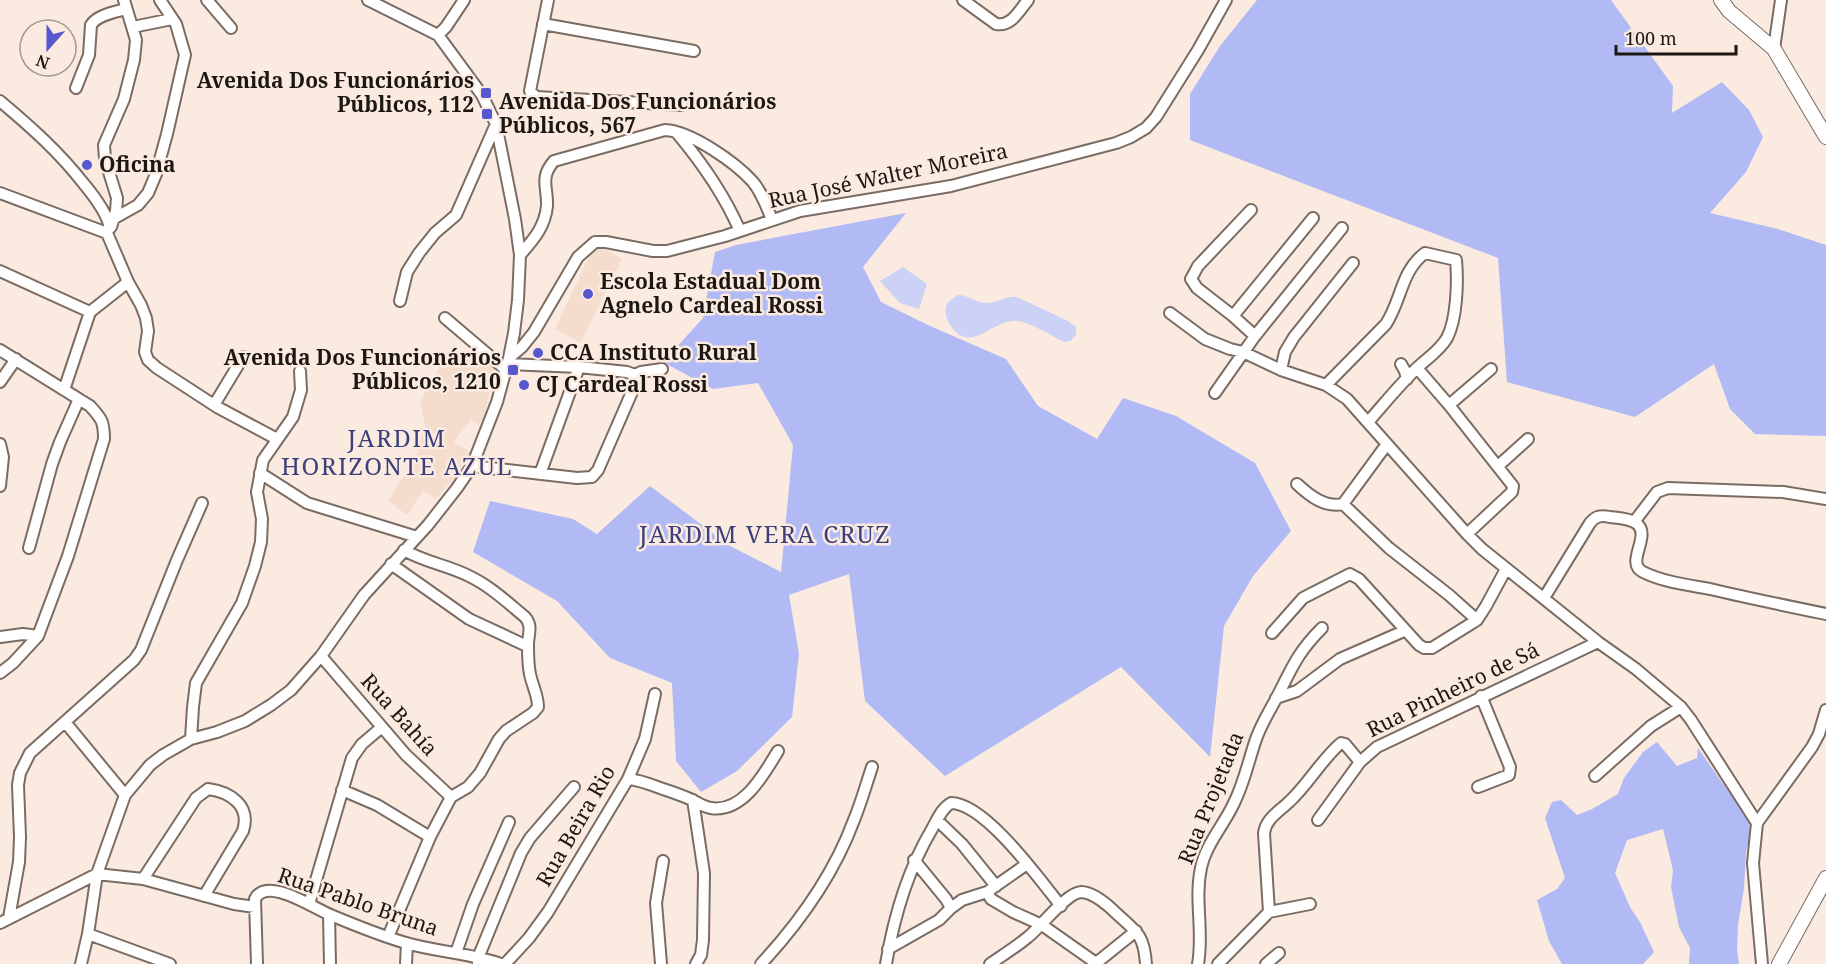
<svg xmlns="http://www.w3.org/2000/svg" width="1826" height="964" font-family="'Noto Serif',serif">
<style>
.built{fill:#f5ddcd}
.green{fill:#b1baf5}
.water{fill:#ccd2f5}
.lines{fill:none;stroke-linecap:round;stroke-linejoin:round}
.minor-casing{stroke:#7b6c63;stroke-width:14}
.major-casing{stroke:#7b6c63;stroke-width:16}
.minor{stroke:#fff;stroke-width:10}
.major{stroke:#fff;stroke-width:14}
.poi-dot{fill:#5658cf;stroke:#fbeadf;stroke-width:2}
.labels{text-anchor:middle;stroke-width:5;stroke-linejoin:round;paint-order:stroke}
.poi-label{font-size:21px;font-weight:bold;fill:#1c1713;stroke:#fbeadf;text-anchor:start}
.street-label{font-size:21px;fill:#1c1713;stroke:#fbeadf}
.quarter-label{font-size:24px;letter-spacing:1.5px;fill:#3b3f7b;stroke:#fbeadf}
</style>
<rect width="100%" height="100%" fill="#fbeadf"/>
<path class="built" d="M595,244L622,259L580,343L555,329Z
M447,352L496,368L484,415L479,425L471,419L454,442L470,452L454,478L436,499L423,491L407,515L388,501L418,452L414,449L426,429L420,402Z"/>
<path class="green" d="M1257,0H1611L1673,86L1672,113L1722,82L1749,110L1763,137L1746,172L1710,213L1778,229L1826,245V436L1755,434L1730,409L1714,364L1635,417L1507,382L1498,258L1190,140V94L1220,46Z
M906,213L863,267L881,302L930,326L1006,359L1038,406L1097,439L1123,398L1176,416L1255,463L1291,531L1253,576L1224,626L1210,757L1121,667L945,776L865,701L849,574L789,595L799,654L792,717L737,771L701,792L676,761L672,683L610,658L557,601L473,552L490,501L573,519L597,534L650,486L730,546L781,572L793,445L758,383L713,389L663,362L703,318L715,252L736,245Z
M1657,742L1677,766L1697,758L1698,748L1749,821L1750,836L1746,852L1744,888L1738,925L1737,950L1739,964H1689L1690,948L1679,927L1671,887L1673,870L1663,829L1627,840L1615,873L1631,909L1640,922L1654,952L1643,964H1562L1549,941L1537,900L1557,889L1565,878L1545,818L1552,802L1561,800L1577,815L1592,809L1618,794L1624,778L1643,752Z"/>
<path class="water" d="M903,267L927,284L919,309L900,303L880,281Z
M958,295C968,295 976,303 987,303C998,303 1007,295 1017,297L1068,321L1076,327V334L1071,341L1065,342C1051,336 1032,323 1018,321C995,317 970,356 951,326C947,321 945,315 946,308C947,301 952,299 958,295Z"/>
<g class="lines">
<defs>
<path id="minor" d="M207,0L231,28
M548,0L530,91L536,97L681,105
M963,0L996,24C1011,27 1019,11 1028,0
M543,24L694,51
M133,27L172,19
M438,35L446,27L464,0
M1774,49L1781,0
M76,88L89,55L91,25C97,15 115,12 126,9
M0,101C31,127 59,152 84,184C94,196 107,213 110,228
M677,133C703,164 724,194 740,231
M0,193L107,233L128,282L141,305L146,318L148,331L145,352L148,360L157,368L217,407L277,439
M1251,210L1198,266L1191,279L1197,288L1233,316L1255,336
M113,219L138,205L148,193L156,174L167,134L182,68L185,55L176,24L160,0
M111,227L116,211L117,198L105,159L104,145L124,99L134,60L136,40L124,0
M520,255C533,240 545,227 547,206C548,188 539,178 554,161L665,130C691,131 736,163 753,182C762,193 767,207 772,220
M0,271L90,312
M400,301L407,272L419,253L435,233L456,215L496,124
M1170,313L1205,339L1230,349L1243,352L1281,370L1326,385L1347,399L1467,534L1482,549L1598,642L1636,669L1681,707L1691,720L1757,823L1753,863L1762,964
M1233,316L1313,218
M445,318L505,369
M0,350L90,406C102,419 104,422 104,439L68,556L38,636L13,663L0,673
M509,358L522,347L534,332L578,257L595,242H606L653,251H667L725,236L800,211L951,186L1116,143L1131,137L1146,128L1156,117L1198,50L1226,0
M507,364L579,367L627,372L635,375
M1401,364L1405,371L1407,379
M1417,368L1449,405L1513,486L1512,492L1467,534
M1281,370L1285,352L1294,337L1353,263
M635,375L641,372L662,369
M0,382L16,359
M1326,385L1386,324C1402,299 1401,271 1425,253L1456,260C1458,281 1457,319 1447,338C1440,350 1428,358 1418,367C1400,384 1384,404 1368,422
M64,390L90,312L128,282
M1215,393L1255,336L1342,228
M214,405L243,357
M1449,405L1491,369
M0,444L3,457L0,486
M472,466L577,478L592,477L598,470L635,385L636,379L635,375
M1498,466L1528,439
M260,473L307,503L417,537
M540,474L579,367
M1297,484C1310,496 1325,508 1343,504L1389,548L1449,595L1477,620
M1343,504L1387,444
M1634,522L1657,492L1668,488L1783,492L1826,499
M29,548L52,464L60,442L79,399
M391,564L469,619L527,646
M1544,598L1590,523C1596,516 1600,515 1610,517C1618,518 1628,518 1636,523C1653,535 1624,563 1643,572C1663,582 1688,585 1710,589C1748,598 1787,606 1826,614
M1272,633L1303,598L1350,574L1359,579L1419,645L1424,648H1432L1477,620L1486,606L1506,569
M0,637L23,634L38,636
M321,656L406,755L451,797
M1276,698L1297,691L1340,659L1404,631
M65,722L125,795
M191,739L193,707L196,683L242,603L255,566L261,542L262,519L257,492L263,460L293,417L301,390L300,371
M1595,776L1651,726L1681,707
M628,779C640,780 652,785 663,789C672,792 681,795 690,799C697,802 703,807 711,808C743,813 764,774 778,751
M1478,787L1509,775L1510,767L1481,696
M342,790L377,805L430,837
M693,800L704,873L703,940L701,955L696,964
M937,820L962,844L996,886
M1318,820L1360,762L1377,747L1598,642
M1757,823L1812,747L1819,734L1826,710
M914,860L946,899L951,908
M97,874L143,879L234,904L255,907
M143,879L196,798L208,789C231,792 251,806 243,831L204,896
M987,892L991,899L1013,912L1042,925L1096,963
M309,904L352,758L362,744L382,727
M1269,912L1310,904
M329,915L330,964
M9,918L19,862L20,837L18,785L20,773L30,753L134,660L141,650L177,560L202,503
M0,923L97,874
M88,934L170,964
M388,937L430,837L451,797L468,787L480,773L499,739L506,731L533,713L538,707C538,695 532,685 530,674C528,665 528,654 528,645C528,634 533,626 525,617C507,602 490,586 469,576C447,565 424,562 404,550
M888,949L939,920L951,908L962,900L987,892L1027,864
M456,953L473,904L509,822
M81,964L88,934L97,874L125,795L150,765L163,755L191,739L217,732L245,721L271,705L291,690L321,656L364,595L428,525L457,488L472,466L497,402L509,358L514,333L518,300L520,255L515,219L496,124L482,95L438,35L368,0
M257,964L255,899C267,875 316,910 333,916C357,926 382,936 406,943C437,952 470,953 501,964
M406,964L407,943
M478,964V958L521,853L530,838L574,787
M505,964L529,938L548,912L628,779L645,739L655,694
M661,964L656,903L663,861
M761,964C800,922 834,874 854,820C861,803 866,785 872,767
M886,964C894,916 907,871 932,829C937,820 942,808 951,803C985,803 1040,880 1061,906
M990,964C1003,955 1016,947 1028,937C1041,927 1066,893 1081,892C1093,892 1109,906 1117,914C1137,932 1144,935 1146,964
M1095,964L1136,931
M1198,964C1204,931 1194,900 1201,868C1206,844 1224,825 1234,803C1244,783 1248,763 1255,742C1260,726 1269,712 1277,697C1292,668 1297,653 1322,628
M1218,964L1269,912L1264,833C1266,818 1280,811 1290,801C1309,783 1322,759 1341,743L1345,744L1360,762
M1266,964L1279,953"/>
<path id="major" d="M1721,0L1729,11L1774,49L1826,137
M1779,964L1826,878"/>
</defs>
<use href="#minor" class="minor-casing"/>
<use href="#major" class="major-casing"/>
<use href="#minor" class="minor"/>
<use href="#major" class="major"/>
</g>
<g class="poi-dot">
<rect x="480" y="87" width="12" height="12" rx="3"/>
<rect x="481" y="108" width="12" height="12" rx="3"/>
<circle cx="87" cy="165" r="6"/>
<circle cx="588" cy="294" r="6"/>
<circle cx="538" cy="353" r="6"/>
<rect x="507" y="364" width="12" height="12" rx="3"/>
<circle cx="524" cy="385" r="6"/>
</g>
<g class="labels">
<g class="poi-label">
<text x="474" y="88" text-anchor="end">Avenida Dos Funcionários<tspan x="474" dy="24">Públicos, 112</tspan></text>
<text x="499" y="109">Avenida Dos Funcionários<tspan x="499" dy="24">Públicos, 567</tspan></text>
<text x="99" y="172">Oficina</text>
<text x="600" y="289">Escola Estadual Dom<tspan x="600" dy="24">Agnelo Cardeal Rossi</tspan></text>
<text x="550" y="360">CCA Instituto Rural</text>
<text x="501" y="365" text-anchor="end">Avenida Dos Funcionários<tspan x="501" dy="24">Públicos, 1210</tspan></text>
<text x="536" y="392">CJ Cardeal Rossi</text>
</g>
<g class="street-label">
<text transform="translate(888 176) rotate(-12)" y="7">Rua José Walter Moreira</text>
<text transform="translate(1453 690) rotate(-26)" y="7">Rua Pinheiro de Sá</text>
<text transform="translate(399 715) rotate(48)" y="7">Rua Bahía</text>
<text transform="translate(1211 798) rotate(-68)" y="7">Rua Projetada</text>
<text transform="translate(576 826) rotate(-60)" y="7">Rua Beira Rio</text>
<text transform="translate(358 902) rotate(19)" y="7">Rua Pablo Bruna</text>
</g>
<g class="quarter-label">
<text x="397" y="447">JARDIM<tspan x="397" dy="28">HORIZONTE AZUL</tspan></text>
<text x="765" y="543">JARDIM VERA CRUZ</text>
</g>
</g>
<g transform="translate(48 48) rotate(201)"><circle r="28" fill="#fbeadf" stroke="#a2968d" stroke-width="1.5"/>
<path d="M0-4.5L10 22L0 15L-10 22Z" fill="#5658cf"/>
<text y="-9" font-size="16" font-weight="bold" text-anchor="middle" fill="#1c1713">N</text>
</g>
<path d="M1616 45v9h120v-9" fill="none" stroke="#1c1713" stroke-width="3"/>
<text x="1625" y="45" font-size="18" fill="#1c1713" stroke="#fbeadf" stroke-width="4.5" paint-order="stroke">100 m</text>
</svg>
